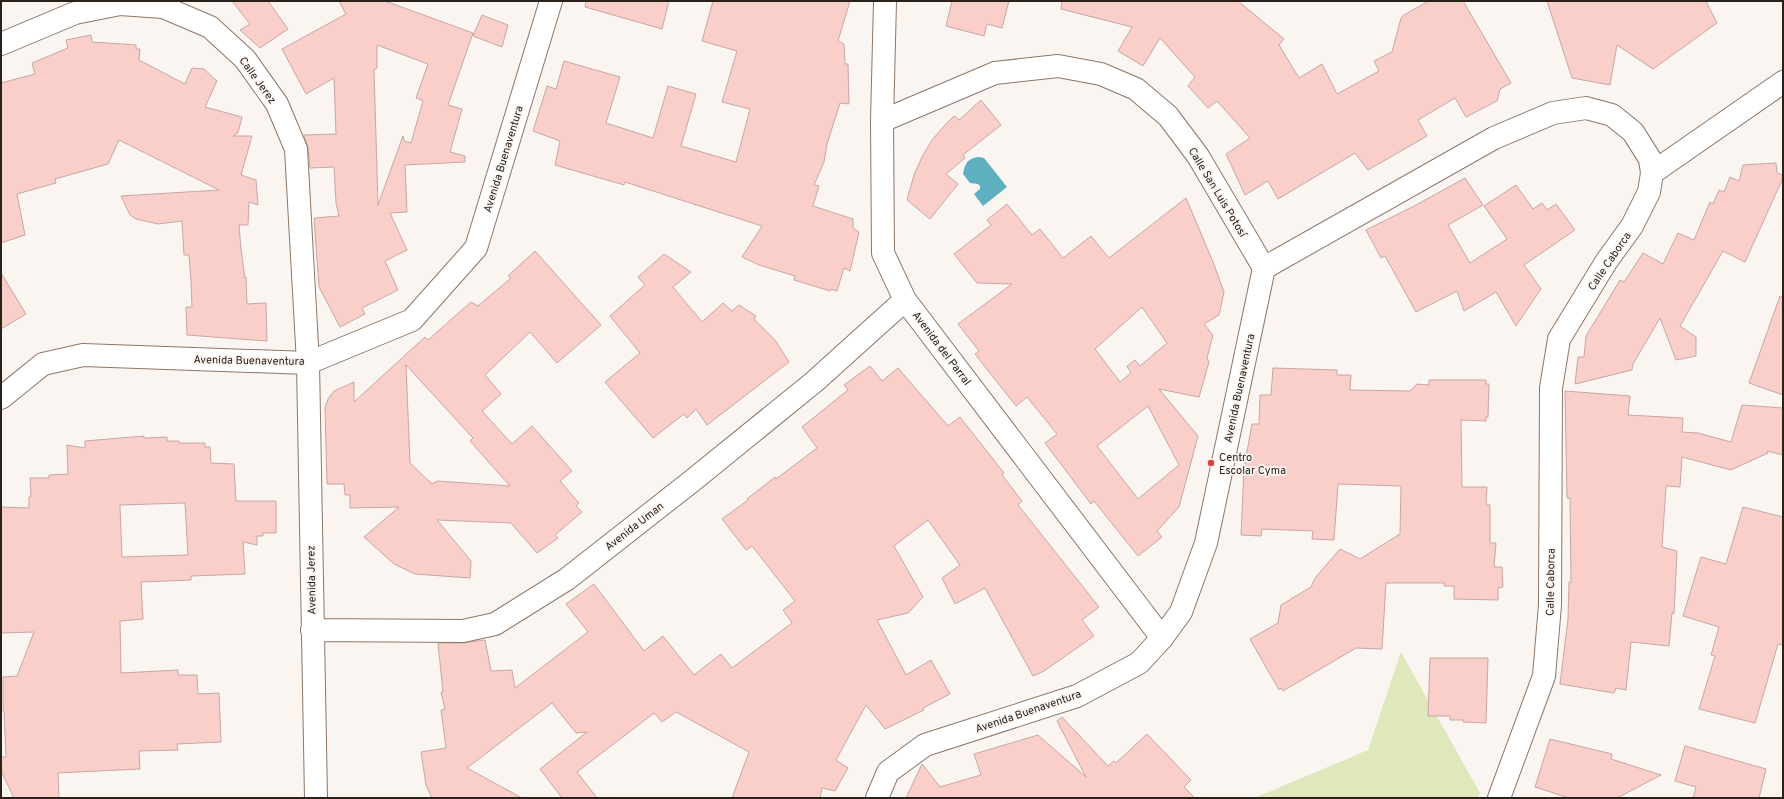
<svg xmlns="http://www.w3.org/2000/svg" width="1784" height="799" font-family="Overpass,sans-serif">
<style>
.green{fill:#dfe8bb}
.water{fill:#5eb0c1}
.building{fill:#facec9;stroke:#c7a7a3;fill-rule:evenodd}
.lines{fill:none;stroke-linecap:round;stroke-linejoin:round}
.minor-casing{stroke:#8e7666;stroke-width:24}
.tertiary-casing{stroke:#8e7666;stroke-width:24}
.minor{stroke:#fff;stroke-width:22}
.tertiary{stroke:#fff;stroke-width:22}
.poi-dot{fill:#d34638;stroke:#fbf5f2;stroke-width:1.5}
.labels{text-anchor:middle;stroke-width:3.5;stroke-linejoin:round;paint-order:stroke}
.street-label{font-size:11px;fill:#2b211b;stroke:#fbf5f2}
.poi-label{font-size:11px;fill:#2b211b;stroke:#fbf5f2;text-anchor:start}
</style>
<rect width="100%" height="100%" fill="#fbf5f2"/>
<path class="green" d="M1401,652L1480,793L1478,798H1254L1368,750Z"/>
<path class="water" d="M979,157L984,158L1007,187L983,206L974,194L980,189V186L978,184L970,183L963,174C965,163 968,158 979,157Z"/>
<path class="building" d="M232,1H268L288,29L260,48L240,30L250,24Z
M339,1H385L473,33L448,105L462,109L450,152L465,156V162L405,165L407,212L390,213L407,250L385,261L398,290L362,308L365,314L340,327L319,287L314,218L339,216L336,203L334,167L310,168L308,148L304,135L336,134L334,78L306,94L282,49L346,14ZM377,45L428,64L416,98L423,101L411,143L404,141L403,136L378,205L374,70L377,68Z
M586,1H669L662,29L585,7Z
M713,1H850L838,41L844,44L845,64H848L849,104L840,103L827,144L824,162L814,185L819,186L813,206L853,219V228L859,232L850,271L844,268L837,291L831,289L830,291L794,280L795,276L759,265L742,257L762,226L625,182L624,185L555,165L560,141L533,131L547,86L556,89L564,61L620,77L606,123L653,138L668,86L696,94L681,146L736,162L750,109L722,102L737,51L702,41Z
M952,1H1009L1002,28L987,24L984,36L946,26Z
M1062,1H1238L1284,39L1279,45L1299,78L1322,64L1337,94L1379,71L1374,61L1392,52L1401,18L1404,15L1429,1H1463L1511,83L1500,89L1497,101L1466,117L1455,98L1418,120L1427,136L1368,170L1355,153L1278,199L1268,181L1245,195L1226,154L1250,138L1217,101L1208,108L1188,86L1195,77L1160,38L1143,66L1118,51L1132,27L1061,9Z
M1547,1H1706L1717,23L1653,69L1617,45L1610,85L1572,78Z
M482,15L508,25L502,47L473,36Z
M91,35L92,42L136,45V49H140L139,60L185,84L192,68L204,69L217,81L205,107L242,117L238,133L233,136H252L241,175L256,180L258,205L249,202L248,225H239L241,249L245,278L246,277L247,304L266,303L267,341L187,335L186,307H192L191,281L189,255H184L182,221L158,224L136,219L130,215L121,196L219,190L119,140L108,164L55,179L56,183L17,194L25,235L1,243V83L35,74L32,63L68,48L66,40Z
M981,100L1001,125L963,155L965,158L946,174L958,184L930,219L907,200L914,175L922,157L932,140L945,125L954,116L959,120Z
M1776,163L1777,173L1783,175V178L1745,262L1723,251L1680,326L1696,337V356L1676,360L1660,318L1633,364L1632,370L1575,384L1578,357H1584L1586,336L1620,280L1624,282L1643,253L1663,264L1678,233L1694,240L1710,202L1713,204L1719,190L1724,192L1730,177L1739,181L1743,165Z
M1465,178L1483,205L1448,225L1470,263L1507,239L1484,206L1516,185L1533,209L1542,203L1547,210L1556,204L1575,230L1524,265L1541,289L1516,326L1496,292L1464,311L1457,291L1416,312L1385,256L1381,258L1366,230L1416,205Z
M1186,198L1213,262L1224,292L1219,315L1204,324L1213,335L1207,358L1209,362L1199,397L1159,389L1198,436L1179,507L1157,531L1162,537L1138,556L1094,501L1091,504L1045,443L1057,434L1027,397L1016,406L975,354L979,351L958,324L1012,284L977,283L954,254L991,225L987,220L1007,204L1032,235L1040,229L1063,258L1091,236L1109,258ZM1142,307L1167,343L1140,366L1135,360L1127,366L1131,373L1120,382L1095,349ZM1148,406L1179,465L1138,499L1097,446Z
M535,251L601,325L557,363L530,332L485,375L501,394L482,411L512,444L532,426L572,471L560,481L579,503L576,506L582,512L555,535L558,538L537,553L511,523L437,520L471,561L470,578L415,574L394,564L364,537L399,507L350,508V495H345L344,484H327L325,408L328,399L334,391L354,382V402L425,337L428,340L471,302L478,306L511,278L508,276ZM406,365L473,438L470,441L510,486L437,481L432,484L410,463Z
M664,254L691,272L673,287L702,322L723,303L732,311L739,305L756,316L754,319L775,340L789,362L707,425L696,409L687,418L684,414L653,438L605,382L640,353L610,316L645,285L638,277Z
M1,273L26,314L1,329Z
M1780,296L1783,297V395L1749,383Z
M870,366L882,381L898,368L948,426L960,417L1004,473L1002,475L1022,501L1018,505L1099,607L1082,620L1094,636L1044,671L1033,676L985,588L955,604L942,578L960,565L928,520L894,546L923,597L908,613L877,620L906,675L931,660L950,694L923,708L924,710L885,729L866,705L836,760L848,768L835,791L822,788L820,798H732L749,752L676,712L662,722L654,713L577,772L597,798H562L540,769L587,732L576,733L552,703L467,768L522,798H432L426,785L421,752L446,748L441,710L445,709L441,692H443L438,643H463L485,640L491,671L512,670L515,688L588,632L566,604L594,584L644,651L663,636L694,675L721,654L732,668L792,623L783,610L795,601L752,546L746,550L722,519L748,500L747,499L775,477L776,479L817,448L802,427L848,390L844,385Z
M1273,368L1337,370V375H1351L1350,390L1410,391L1417,384L1429,385V380H1486V384H1489L1488,417H1486V421L1461,420L1462,487H1487L1486,505H1490V543H1496L1494,567H1502L1503,587L1498,588V600L1454,599V586H1444L1445,583H1386L1382,649L1356,648L1283,691L1281,688L1279,690L1250,639L1278,623L1281,605L1311,587L1315,578L1340,549L1360,559L1400,534L1401,486L1338,484L1334,540L1312,539L1313,531L1262,529L1261,536L1241,535L1244,468L1252,424H1259L1260,395H1271Z
M1565,391L1630,396L1628,415L1683,418L1682,432L1698,433L1731,442L1742,405L1783,408V455L1767,451L1768,453L1731,470L1682,457L1680,487L1666,486L1662,547L1677,551L1674,614L1672,613L1669,646L1631,642L1626,690L1616,688L1614,693L1560,684L1568,619L1569,582H1571L1570,498H1567Z
M144,436V438L167,437V441H179V443H205V447H210L211,463L234,464L236,501H276V533H263V536H257V545L243,542L245,574L191,576V580L141,582L143,619L120,621L121,673L178,670V675H197L198,694L219,693L221,742L177,744L178,750L139,751L140,769L58,773L59,798H14L2,773L1,757H6L4,711H3V677L17,676L34,632L1,633V507L29,508V497H31L30,478H49V475L68,474L67,445L85,448V441ZM185,503L188,555L122,557L120,505Z
M1743,507L1783,517V645L1778,644L1755,723L1699,709L1715,656L1711,655L1719,627L1683,616L1701,557L1726,564Z
M1430,658H1488L1486,723L1463,722V720H1450V716H1428Z
M1062,717L1108,766L1114,761L1116,763L1147,734L1191,780L1184,787L1195,798H906L922,764L940,787L981,775L974,754L1038,735L1086,777L1057,721Z
M1550,739L1612,754L1611,759L1661,775L1617,798H1569L1535,787Z
M1685,746L1766,769L1759,798H1693L1696,787L1675,781Z"/>
<g class="lines">
<defs>
<path id="minor" d="M885,1L882,121L883,253L905,300L1162,638
M1,44L75,13L120,4L163,7L210,27L245,59L277,104L296,149L308,363L316,798
M882,121L995,73L1058,66L1101,74L1136,89L1168,116L1198,156L1264,268
M1652,173L1783,82
M312,630L463,631L495,624L567,579L692,481L814,382L905,300"/>
<path id="tertiary" d="M1,398L43,364L83,355L308,363L412,320L476,248L551,1
M877,798L888,772L925,745L1077,696L1139,663L1162,638L1181,612L1206,543L1264,268L1494,138L1553,113L1586,108L1612,115L1633,132L1650,159L1652,173L1649,192L1632,226L1606,262L1559,339L1551,388L1550,605L1544,676L1499,798"/>
</defs>
<use href="#minor" class="minor-casing"/>
<use href="#tertiary" class="tertiary-casing"/>
<use href="#minor" class="minor"/>
<use href="#tertiary" class="tertiary"/>
</g>
<circle class="poi-dot" cx="1211" cy="463" r="4"/>
<g class="labels">
<g class="street-label">
<text transform="translate(258 80) rotate(54)" y="4">Calle Jerez</text>
<text transform="translate(503 159) rotate(-73)" y="4">Avenida Buenaventura</text>
<text transform="translate(1218 192) rotate(59)" y="4">Calle San Luis Potosí</text>
<text transform="translate(1609 261) rotate(-56)" y="4">Calle Caborca</text>
<text transform="translate(942 348) rotate(53)" y="4">Avenida del Parral</text>
<text transform="translate(249 360) rotate(1)" y="4">Avenida Buenaventura</text>
<text transform="translate(1239 388) rotate(-78)" y="4">Avenida Buenaventura</text>
<text transform="translate(634 526) rotate(-38)" y="4">Avenida Uman</text>
<text transform="translate(311 580) rotate(-91)" y="4">Avenida Jerez</text>
<text transform="translate(1550 582) rotate(-89)" y="4">Calle Caborca</text>
<text transform="translate(1028 711) rotate(-19)" y="4">Avenida Buenaventura</text>
</g>
<g class="poi-label">
<text x="1219" y="461">Centro<tspan x="1219" dy="13">Escolar Cyma</tspan></text>
</g>
</g>
<rect width="1784" height="799" fill="none" stroke="#2b211b" stroke-width="4"/>
</svg>
